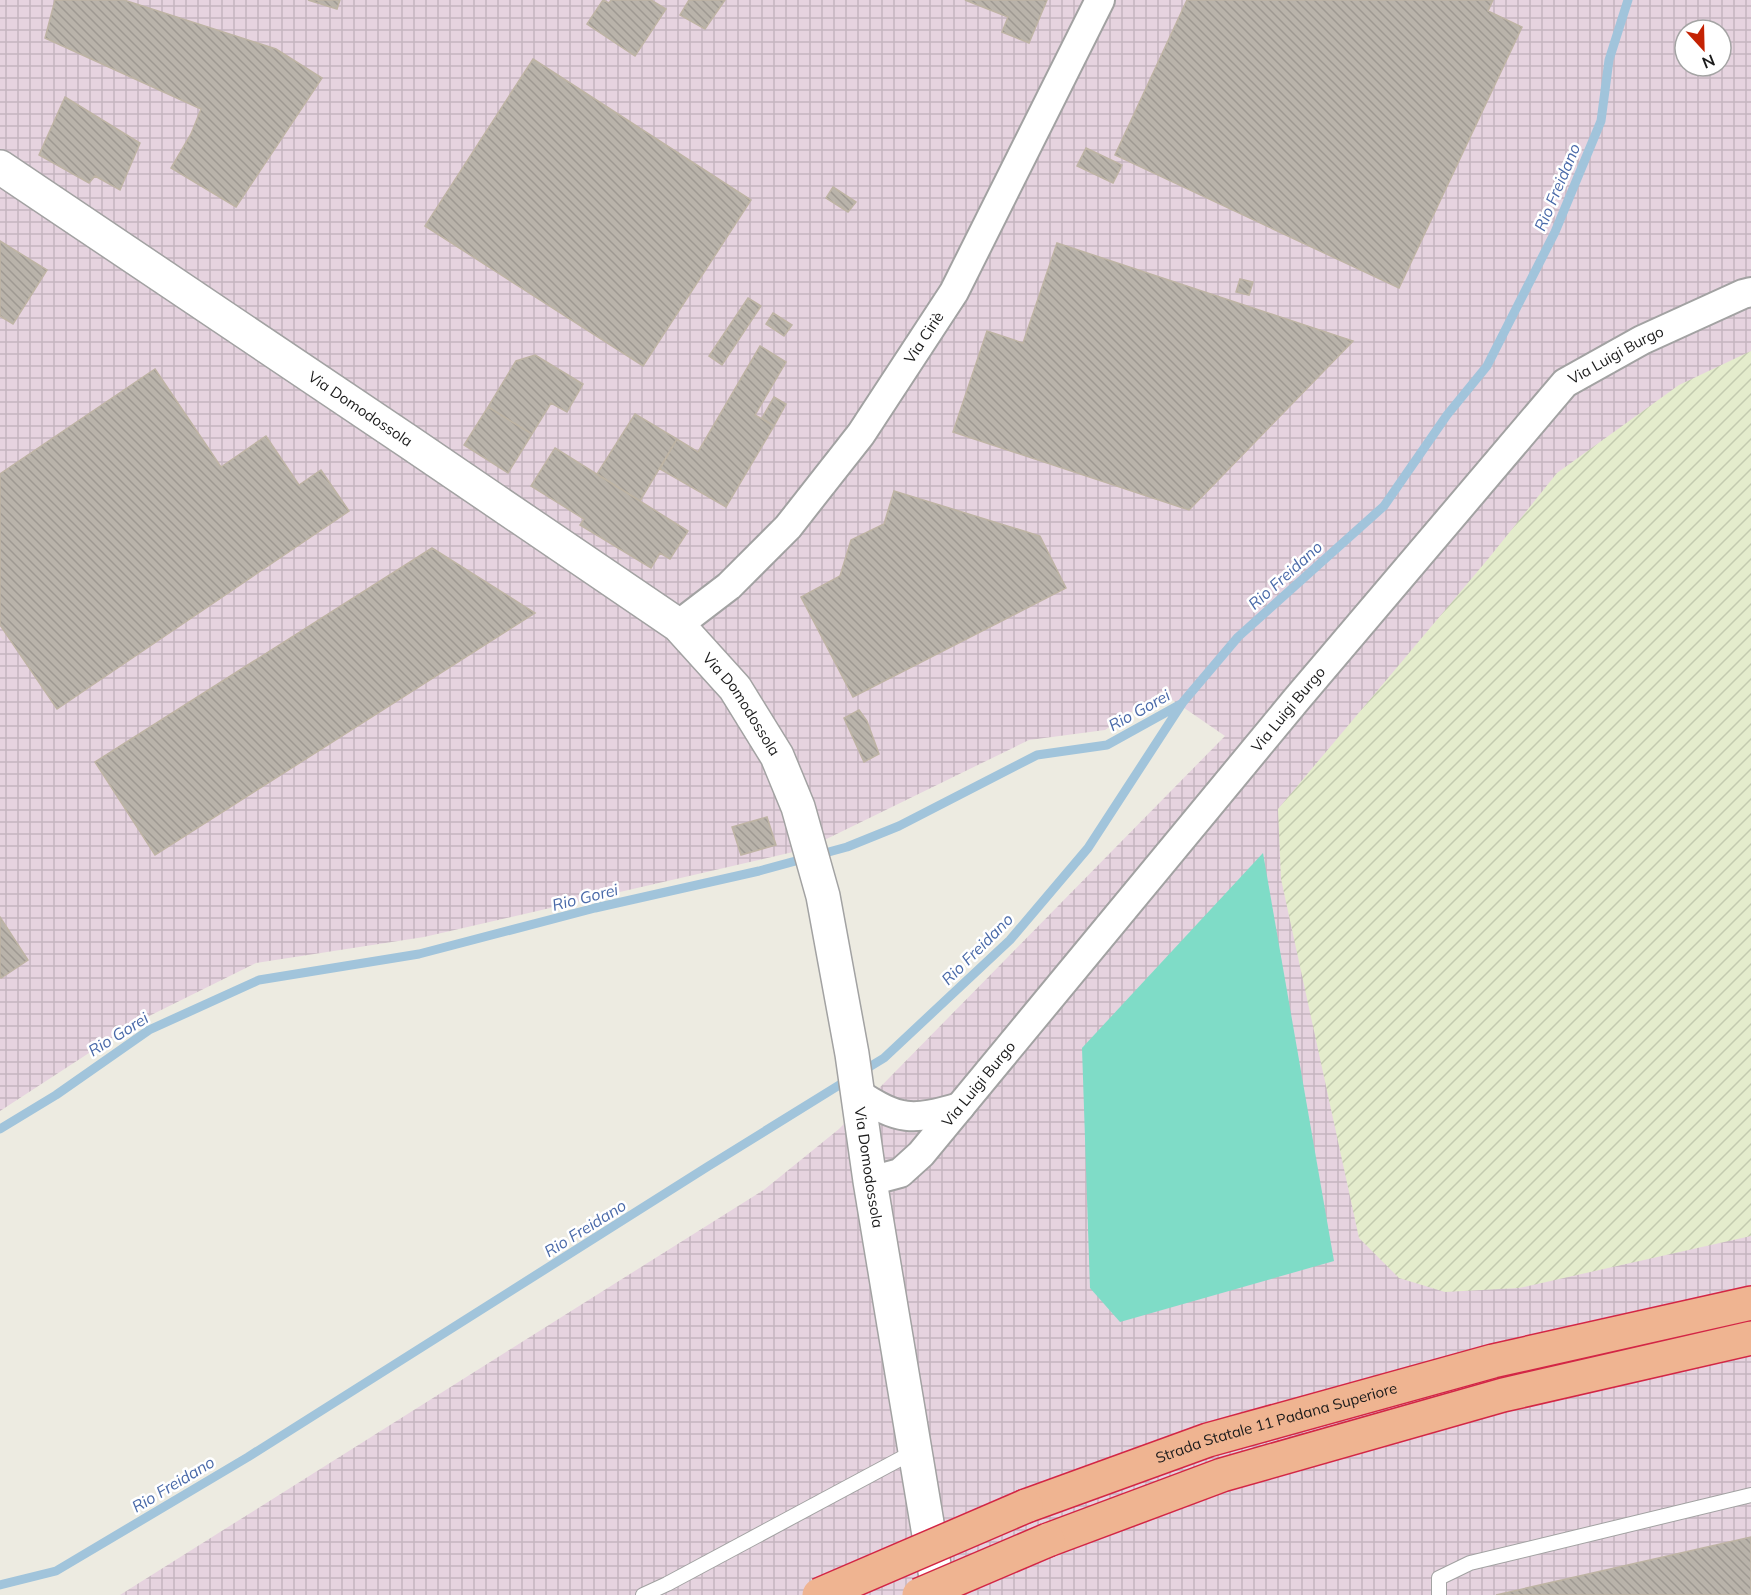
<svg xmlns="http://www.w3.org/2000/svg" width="1751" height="1595" font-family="Mulish,sans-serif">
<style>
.industrial{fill:url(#industrial-grid);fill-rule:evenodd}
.farmland{fill:url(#farmland-furrows)}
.pitch{fill:#7fdcc7}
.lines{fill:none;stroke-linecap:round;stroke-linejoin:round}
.stream{stroke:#a1c4db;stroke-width:9}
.building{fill:url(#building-back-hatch);stroke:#beb4a4;stroke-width:1.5}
.service-casing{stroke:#a2a2a2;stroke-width:16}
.minor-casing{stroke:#a2a2a2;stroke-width:32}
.tertiary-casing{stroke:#a2a2a2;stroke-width:36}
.trunk-casing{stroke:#d32645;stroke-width:36}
.service{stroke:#fff;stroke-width:14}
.minor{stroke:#fff;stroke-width:28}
.tertiary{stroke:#fff;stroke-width:33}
.trunk{stroke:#efb491;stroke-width:33}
.trunk-bridge-casing{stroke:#d32645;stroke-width:36;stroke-linecap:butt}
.trunk-bridge{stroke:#efb491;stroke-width:33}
.labels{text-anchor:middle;stroke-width:5;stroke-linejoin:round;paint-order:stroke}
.street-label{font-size:15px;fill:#1b1b1b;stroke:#fff}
.water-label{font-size:16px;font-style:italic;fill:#4a6aa9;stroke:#fff}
</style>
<defs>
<pattern id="industrial-grid" width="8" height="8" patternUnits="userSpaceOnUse" patternTransform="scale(1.5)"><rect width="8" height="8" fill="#e6d3df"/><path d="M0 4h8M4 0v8" fill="none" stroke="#c5b5bf"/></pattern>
<pattern id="farmland-furrows" width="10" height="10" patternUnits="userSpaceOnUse" patternTransform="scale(1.5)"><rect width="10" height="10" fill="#e4eccc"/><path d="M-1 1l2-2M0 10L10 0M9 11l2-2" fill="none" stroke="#c3caaf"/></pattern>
<pattern id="building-back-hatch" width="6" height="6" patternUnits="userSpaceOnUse" patternTransform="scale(1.5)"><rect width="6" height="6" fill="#b9b3aa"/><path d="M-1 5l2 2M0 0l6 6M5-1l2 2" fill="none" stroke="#9e9992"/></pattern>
</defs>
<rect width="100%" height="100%" fill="#edebe1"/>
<path class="industrial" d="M0,0H1751V1595H120L765,1189L839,1129L1225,736L1161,692L1105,730L1029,740L806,849L424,937L256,963L135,1023L0,1111ZM1685,30H1721V66H1685Z"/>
<path class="farmland" d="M1751,351V1236L1519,1288L1445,1292L1399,1278L1359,1238L1281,879L1278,809L1488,559L1557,473L1679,385Z"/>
<path class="pitch" d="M1263,853L1334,1261L1120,1322L1090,1288L1082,1048Z"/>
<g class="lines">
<path class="stream" d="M861,1072L884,1058L1010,940L1088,848L1183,702L1238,637L1384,506L1447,415L1487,366L1555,232L1601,121L1609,60L1628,0
M0,1129L56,1095L149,1030L259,980L419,954L595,908L759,871L847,847L899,826L1037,755L1107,745L1181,704
M0,1585L56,1571L248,1457L707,1167L849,1079"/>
</g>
<path class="building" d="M55,0H124L276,49L322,78L236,207L171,168L191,134L201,109L45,38Z
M308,0H340L337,9Z
M603,0L609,3L611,0H651L666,9L635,56L587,24Z
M689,0H725L705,29L680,15Z
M965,0H1047L1029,43L1002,32L1008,17Z
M1187,0H1493L1488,11L1522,27L1399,288L1115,155Z
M533,59L751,200L643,366L425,226Z
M65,97L140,143L120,190L95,176L89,183L39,155Z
M1086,148L1122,165L1113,183L1077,166Z
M833,187L856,202L848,212L826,198Z
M0,241L47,270L13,324L0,316Z
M1057,243L1353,341L1189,510L953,432L987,331L1023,343Z
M1240,279L1253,282L1249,295L1236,292Z
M748,298L761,306L722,365L709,356Z
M773,313L792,325L784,336L766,324Z
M760,346L786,362L755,415L774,426L726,507L660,469L677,439L698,452Z
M535,355L583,384L567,412L551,403L532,434L488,407L516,361Z
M155,369L221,467L266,436L299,485L321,470L349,511L57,709L0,625V474Z
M774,397L786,404L774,426L762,418Z
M488,407L532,434L508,473L464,445Z
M635,414L677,439L640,501L597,474Z
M555,448L688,531L670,559L660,553L651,568L580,525L584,519L531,486Z
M894,491L1040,536L1066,588L853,697L801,597L840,576L851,540L884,524Z
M432,548L535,613L155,855L95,762Z
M859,710L867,721L879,754L864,762L844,718Z
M767,817L776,845L741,855L732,827Z
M0,917L28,960L1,978L0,977Z
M1751,1537V1595H1496Z"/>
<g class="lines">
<defs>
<path id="service" d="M643,1595L667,1584L915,1451
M1439,1595V1578L1470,1563L1751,1495"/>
<g id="minor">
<path id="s1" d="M678,625L729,586L788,527L861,434L954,292L1100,0"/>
<path d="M857,1093C899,1121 912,1121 960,1107"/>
<path id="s2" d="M870,1181L900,1173L921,1154L1296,700L1565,383L1642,340L1743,294L1751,292"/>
</g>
<g id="tertiary">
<path id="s3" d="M0,167L409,442L678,625L735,688L777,756L798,807L823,896L852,1054L870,1181L939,1595"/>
</g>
<g id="trunk">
<path id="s4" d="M1026,1506L1208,1440L1493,1361L1751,1303"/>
<path d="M1048,1540L1222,1475L1503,1395L1751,1338"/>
</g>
</defs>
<use href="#service" class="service-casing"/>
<use href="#minor" class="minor-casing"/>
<use href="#tertiary" class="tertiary-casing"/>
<use href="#trunk" class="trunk-casing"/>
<use href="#service" class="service"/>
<use href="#minor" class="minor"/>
<use href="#tertiary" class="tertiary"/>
<use href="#trunk" class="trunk"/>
<defs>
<path id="trunk-bridge" d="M819,1595L1026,1506
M919,1595L1048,1540"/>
</defs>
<use href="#trunk-bridge" class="trunk-bridge-casing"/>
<use href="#trunk-bridge" class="trunk-bridge"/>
</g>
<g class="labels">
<g class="street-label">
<text dy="5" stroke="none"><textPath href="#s1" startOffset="381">Via Ciriè</textPath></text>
<text dy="5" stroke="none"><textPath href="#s2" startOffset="1122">Via Luigi Burgo</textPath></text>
<text dy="5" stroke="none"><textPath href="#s3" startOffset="434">Via Domodossola</textPath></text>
<text dy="5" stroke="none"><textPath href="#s3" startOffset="920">Via Domodossola</textPath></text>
<text dy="5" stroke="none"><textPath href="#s2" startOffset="636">Via Luigi Burgo</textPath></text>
<text dy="5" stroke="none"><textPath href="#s2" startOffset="150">Via Luigi Burgo</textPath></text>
<text dy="5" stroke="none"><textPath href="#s3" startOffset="1406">Via Domodossola</textPath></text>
<text dy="5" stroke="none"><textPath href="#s4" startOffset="264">Strada Statale 11 Padana Superiore</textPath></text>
</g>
<g class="water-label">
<text transform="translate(1557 187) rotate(-67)" y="6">Rio Freidano</text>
<text transform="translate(1285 575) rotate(-42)" y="6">Rio Freidano</text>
<text transform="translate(1139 710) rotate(-29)" y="6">Rio Gorei</text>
<text transform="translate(585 897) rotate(-14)" y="6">Rio Gorei</text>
<text transform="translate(977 949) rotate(-45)" y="6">Rio Freidano</text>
<text transform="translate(118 1034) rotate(-32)" y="6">Rio Gorei</text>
<text transform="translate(585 1228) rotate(-32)" y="6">Rio Freidano</text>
<text transform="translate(173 1484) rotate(-31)" y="6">Rio Freidano</text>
</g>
</g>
<g transform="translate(1703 48) rotate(158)"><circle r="28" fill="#ffffff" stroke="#a4a4a4" stroke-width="1.5"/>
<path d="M0-4.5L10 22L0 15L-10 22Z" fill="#c42203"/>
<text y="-9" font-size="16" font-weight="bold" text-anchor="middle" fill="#1b1b1b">N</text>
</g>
</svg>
